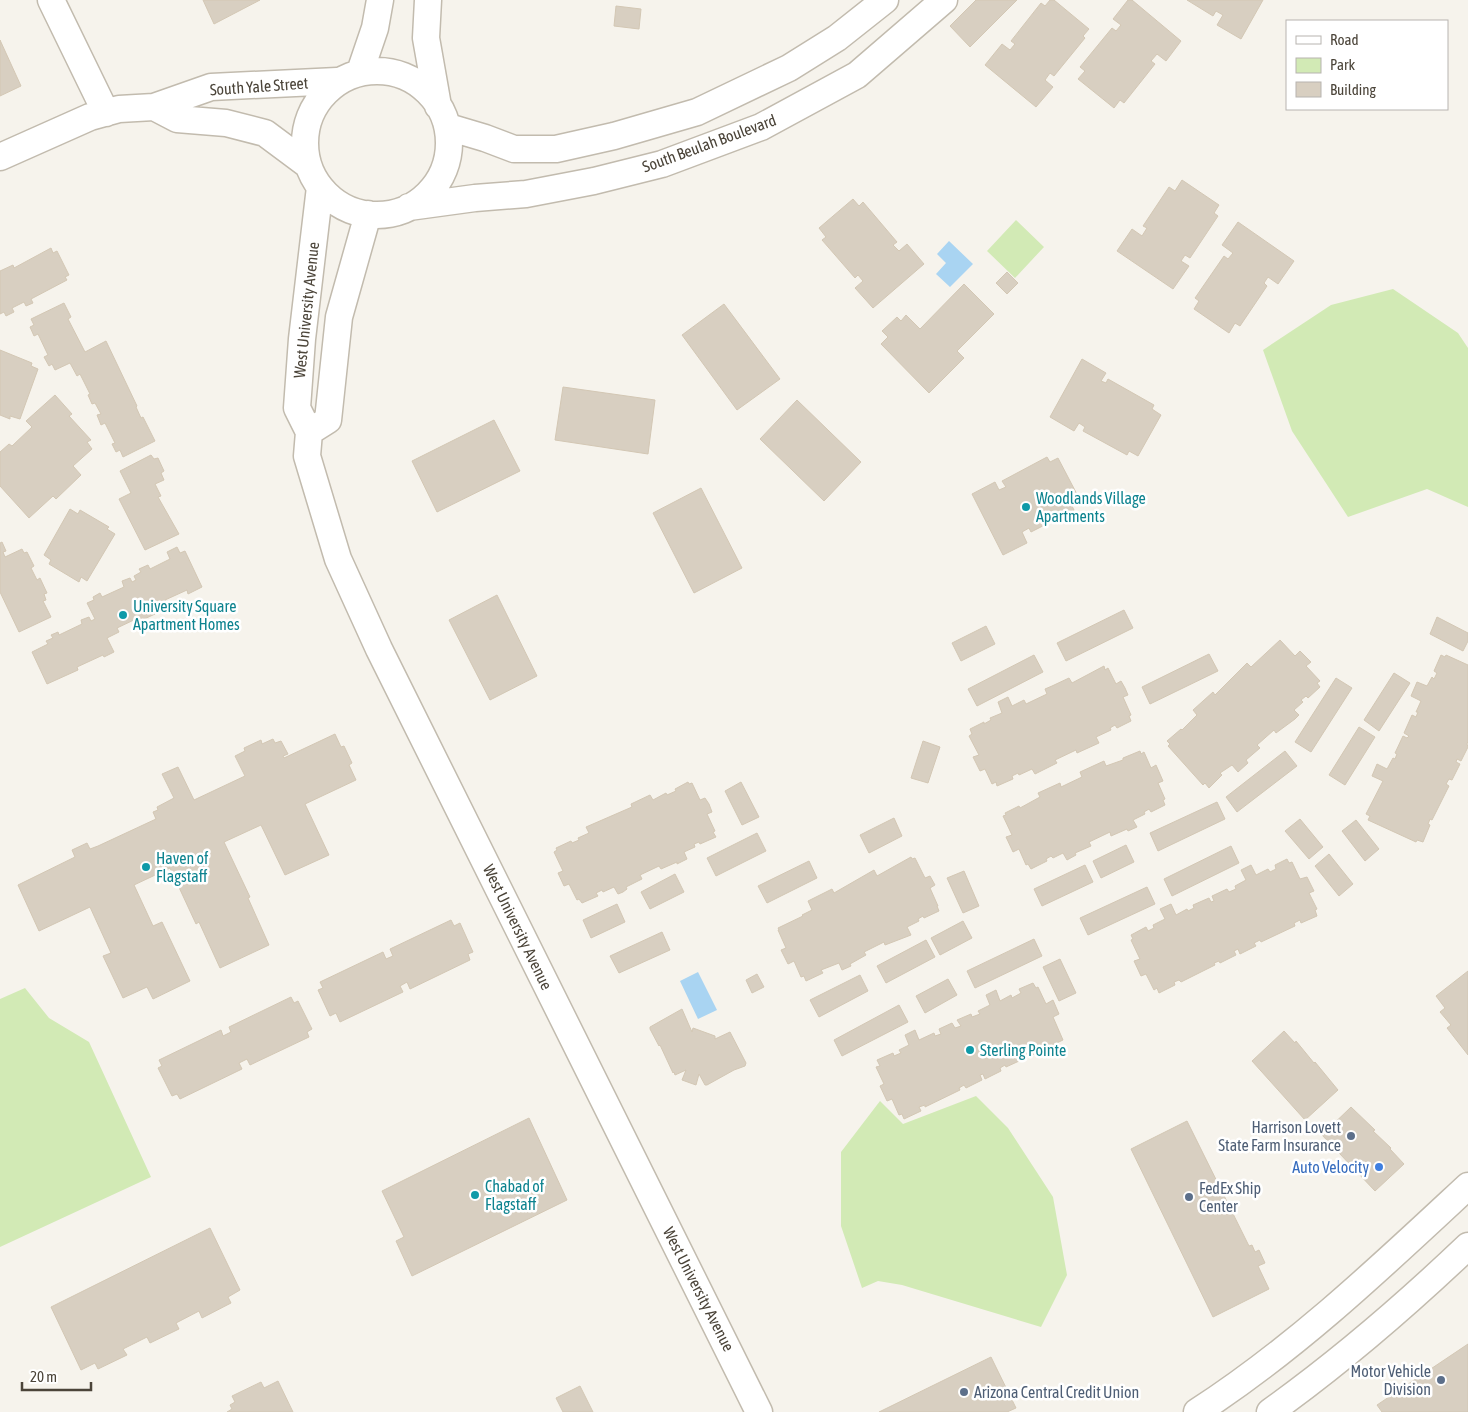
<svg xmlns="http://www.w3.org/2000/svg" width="1468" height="1412" font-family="'Asap Condensed',sans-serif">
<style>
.green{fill:#d2eab5}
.water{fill:#a9d4f2}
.building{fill:#d8cfc1;stroke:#d3c7b4}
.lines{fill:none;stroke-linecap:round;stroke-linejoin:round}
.minor-casing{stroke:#c2bbae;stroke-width:29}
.minor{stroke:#fff;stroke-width:26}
.culture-dot{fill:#0f9aa8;stroke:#fff;stroke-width:2}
.service-dot{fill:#5c6f8a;stroke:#fff;stroke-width:2}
.shop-dot{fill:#3f7fe0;stroke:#fff;stroke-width:2}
.labels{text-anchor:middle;stroke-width:5;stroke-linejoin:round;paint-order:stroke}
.street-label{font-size:16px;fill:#4b4439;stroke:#fff}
.culture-label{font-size:16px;fill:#0d838f;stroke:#fff;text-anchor:start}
.service-label{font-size:16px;fill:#4e5e75;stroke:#fff;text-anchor:end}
.shop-label{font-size:16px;fill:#366cbe;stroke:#fff;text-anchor:end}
</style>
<rect width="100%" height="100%" fill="#f6f3ec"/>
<path class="green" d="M1016,220L1044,247L1015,278L987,251Z
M1393,289L1458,333L1468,348V507L1427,489L1348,517L1292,431L1263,350L1331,305Z
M25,988L49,1018L89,1042L151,1177L0,1247V999Z
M976,1096L1008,1128L1053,1197L1067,1275L1041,1327L902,1285L878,1281L862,1288L841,1226V1152L880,1101L903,1124Z"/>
<path class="water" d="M949,241L973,264L950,287L936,274L946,263L937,254Z
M698,972L717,1010L698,1019L680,981Z"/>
<path class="building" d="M203,0H260L214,24Z
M976,0H1017L970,47L950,26Z
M1050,0H1054L1089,29L1083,36L1085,38L1054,76L1050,73L1045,80L1053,87L1036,107L985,65L1002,44L1010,50L1015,44L1011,41L1041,3L1045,6Z
M1128,0H1132L1181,41L1166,61L1157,54L1151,61L1155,64L1124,103L1120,100L1114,108L1078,79L1085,71L1080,67L1112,28L1116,31L1121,25L1113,19Z
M1187,0H1263L1241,39L1217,25L1223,15L1216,11L1213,16Z
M616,6L641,9L639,29L614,26Z
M0,40L21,86L0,96Z
M1182,180L1219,205L1214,213L1218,216L1190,258L1185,255L1181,261L1189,266L1173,289L1117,251L1132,229L1142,236L1147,228L1143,226L1169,187L1175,191Z
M853,199L859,206L863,202L897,242L893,245L899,251L907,244L924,264L873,308L855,288L863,281L858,275L855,278L822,240L826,237L819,228Z
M1238,222L1294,261L1278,284L1268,277L1264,283L1267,286L1240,326L1235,323L1229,333L1194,309L1199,301L1195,298L1224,256L1228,259L1233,253L1222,245Z
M51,248L53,253L57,251L69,275L65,277L67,280L31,299L33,303L26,306L24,302L12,308L14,312L6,316L4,312L0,314V271L13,265L14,268Z
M1007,272L1018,283L1007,294L996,283Z
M964,284L994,314L957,351L964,358L929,393L881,344L888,337L882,331L897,317L901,321L906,315L920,329Z
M64,303L71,317L68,319L85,352L106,341L137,406L136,407L141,418L143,417L155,441L123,457L120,450L116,452L112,444L115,443L105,423L101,425L97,415L101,414L95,403L92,404L88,395L90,394L80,374L77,376L70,363L55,370L52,364L49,366L44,357L48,355L38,334L34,336L30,327L34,325L31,319Z
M724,304L780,379L737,410L682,335Z
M0,350L32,363L31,366L38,369L20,419L10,416V419L0,415Z
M1082,359L1106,373L1101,381L1106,383L1108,379L1154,405L1152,409L1161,415L1138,456L1129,451L1127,455L1083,431L1085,427L1079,423L1074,431L1050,417Z
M563,387L655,400L648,454L555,440Z
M55,395L72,414L69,416L91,440L87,442L92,449L73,466L81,475L56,499L53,496L29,518L0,486V452L9,444L12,446L32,427L26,421Z
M797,400L861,462L824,501L760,439Z
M494,420L520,471L437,512L412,461Z
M151,455L154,459L158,458L164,471L161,473L164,480L155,484L161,496L158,497L179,534L145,550L119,499L131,493L120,471Z
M1047,457L1050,462L1058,458L1080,500L1071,504L1074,510L1031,532L1029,528L1022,532L1027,543L1003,555L972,494L995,482L999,490L1006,487L1002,481Z
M701,488L742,568L694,593L653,513Z
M70,509L78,514L80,510L109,527L107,529L115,534L87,581L81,577L79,582L49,564L51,560L44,555Z
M2,542L6,551L3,552L5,557L22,549L24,553L27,552L34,566L31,568L37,580L40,578L47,593L44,594L46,600L43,601L51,617L19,632L0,592V543Z
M177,547L180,553L185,551L202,587L188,594L187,590L165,600L166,604L153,610L155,614L140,621L138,618L117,628L119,632L107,638L114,652L104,657L103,655L77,667L78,670L47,684L32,652L48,644L46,641L53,638L51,635L58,632L59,635L82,624L81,620L89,617L91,621L95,619L87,603L94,600L93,597L100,593L102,597L124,587L122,581L130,578L132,582L136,580L134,576L141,572L139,569L148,565L150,569L170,559L167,552Z
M497,595L537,676L490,700L449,620Z
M1124,610L1133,628L1066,661L1057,643Z
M1437,617L1468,633V641L1463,651L1430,634Z
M986,626L995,644L961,661L952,643Z
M1280,640L1295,656L1300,651L1311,662L1306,666L1320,681L1317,683L1320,687L1308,698L1306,696L1301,700L1303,702L1294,710L1299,715L1295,719L1276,733L1274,730L1257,745L1260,748L1246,760L1248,763L1238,772L1232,765L1220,773L1222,775L1209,788L1205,783L1203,785L1168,746L1170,744L1167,741L1181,729L1182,730L1197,715L1193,710L1213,692L1215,695L1247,663L1251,667Z
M1209,654L1218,671L1150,704L1142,687Z
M1034,655L1043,672L977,706L968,689Z
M1441,655L1445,657L1446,655L1468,665V741L1467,744L1468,747L1461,761L1457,759L1456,762L1460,764L1452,780L1449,779L1446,784L1449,786L1432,820L1430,819L1428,824L1430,825L1423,842L1417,840L1416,842L1368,820L1370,816L1366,814L1383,781L1372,776L1377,764L1387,769L1393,758L1395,759L1397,754L1395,753L1403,736L1407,738L1409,736L1404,733L1412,715L1416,717L1418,712H1416L1421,701L1411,696L1417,682L1427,686L1432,677L1434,679L1437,673L1434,671Z
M1104,666L1105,670L1108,668L1116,684L1121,681L1125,688L1128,695L1123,697L1131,715L1129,716L1131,721L1117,728L1115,725L1110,728L1111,730L1096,737L1099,743L1077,753L1076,750L1055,760L1057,763L1035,774L1032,769L1019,775L1018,773L1012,776L1013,779L997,786L996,782L992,784L985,769L980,771L973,757L979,755L969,736L972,734L970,729L984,722V724L991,720L990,718L1002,713L998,702L1008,697L1012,706L1024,700L1026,704L1047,694L1045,689L1052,686L1069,678L1072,683Z
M1394,673L1410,683L1379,731L1364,720Z
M1336,678L1352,688L1311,752L1295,742Z
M1359,727L1375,737L1345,785L1329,775Z
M335,734L341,747L344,746L352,763L349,765L356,780L305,804L329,855L285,875L261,825L224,842L250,897L248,898L269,945L220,968L199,922L196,924L170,868L134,885L153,926L162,922L190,981L153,999L147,987L123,998L103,956L111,953L90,907L39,931L18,885L75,857L72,850L87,843L90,849L98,846L156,819L153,812L158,810L157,807L174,798L162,774L178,767L194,800L245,776L235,756L245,751L244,748L261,740L262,744L273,739L275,743L281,741L288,754L283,756L284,758Z
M923,741L940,747L928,783L911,778Z
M1140,751L1141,754L1144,752L1151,768L1156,765L1163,781L1158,783L1165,799L1163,800L1165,805L1151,812L1149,809L1144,812L1145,814L1133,820L1137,827L1128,831L1127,829L1111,836L1110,832L1089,842L1091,846L1075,853L1076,855L1067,860L1063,853L1053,858L1051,856L1046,859L1047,861L1031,869L1028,864L1026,865L1019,849L1013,852L1006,837L1012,835L1003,816L1006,815L1005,813L1019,806L1020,808L1040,797L1038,793L1060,783L1061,787L1082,777L1080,772L1104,761L1106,766L1123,760V758Z
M1285,751L1297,766L1237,812L1226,797Z
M688,782L689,784L692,783L700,800L705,798L709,804L712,812L707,814L715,831L713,832L716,837L700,844L699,842L694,844L695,847L684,852L687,859L677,864V862L661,869L659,866L640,875L642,879L626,887L627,889L623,892L618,894L614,887L603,892L602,890L596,893L598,896L582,903L579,899L577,900L569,884L564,886L558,873L563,871L554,852L557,850L556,848L571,841L572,843L579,840L578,838L589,833L586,827L632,807L631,804L650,795L653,800L666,793L667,795L676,791L675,789Z
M741,782L759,817L742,825L725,791Z
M1217,802L1225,819L1158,851L1150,833Z
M894,818L902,836L869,853L860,835Z
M1300,819L1323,847L1309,859L1285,831Z
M1356,820L1379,849L1365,861L1342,831Z
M757,833L766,851L716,876L707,858Z
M1126,845L1134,862L1101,878L1093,861Z
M1231,846L1239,863L1172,896L1164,879Z
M1329,854L1353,884L1339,896L1315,866Z
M911,857L912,859L915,858L925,878L930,876L935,885L930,888L938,906H937L939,911L924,918L923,916L918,919L919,921L907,927L911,935L885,945L884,942L864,952L866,955L850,964L851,966L842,970L839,963L821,970L823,973L806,981L804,976L801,977L794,961L788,964L781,950L786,948L778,930H779L778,928L803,916L802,915L812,910L808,901L832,889L834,893L874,870L877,876Z
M1287,859L1289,863L1292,862L1300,879L1307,877L1314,891L1309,893L1317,909L1315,910L1317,916L1301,923L1300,920L1294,923L1295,926L1261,942L1260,940L1254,943L1256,946L1240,954L1238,949L1234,951L1236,955L1220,963L1219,961L1214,963L1215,965L1181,982L1179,980L1174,982L1175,985L1159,993L1157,988L1154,990L1146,974L1141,976L1134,961L1140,959L1131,940L1133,939L1131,935L1146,927L1148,931L1154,928L1153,925L1165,919L1160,909L1171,904L1176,915L1187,909L1188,911L1194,908L1193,905L1209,898L1211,902L1214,901L1212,896L1227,889L1229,892L1236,889L1235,886L1246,880L1241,870L1251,865L1256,875L1268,869L1270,872L1276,869L1275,865Z
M809,861L817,878L767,903L758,886Z
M1085,865L1093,882L1042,906L1034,889Z
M964,871L979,906L963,913L947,878Z
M675,874L684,892L650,909L641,892Z
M1147,887L1155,904L1088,935L1080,918Z
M617,904L625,922L591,938L583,920Z
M451,920L454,926L460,923L473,952L468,954L470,960L410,989L407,982L400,986L403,992L340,1022L336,1013L330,1016L318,990L323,988L320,982L383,952L386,959L393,956L390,949Z
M963,921L972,938L940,955L931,938Z
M662,932L670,950L619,973L610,956Z
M1034,939L1042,956L975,988L967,971Z
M926,940L935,957L886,983L877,966Z
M1060,959L1076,993L1059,1001L1043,967Z
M1468,971V1055L1447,1028L1451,1025L1440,1012L1445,1008L1436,996Z
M757,974L764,987L752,993L746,980Z
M860,975L868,991L819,1017L810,1000Z
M948,979L957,995L925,1013L916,996Z
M1033,983L1036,988L1038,987L1046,1004L1053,1000L1059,1014L1053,1017L1063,1040L1046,1048L1045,1046L1040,1048L1041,1051L1006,1067L1005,1065L1000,1068L1001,1071L985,1079L983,1074L980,1075L982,1080L966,1088L964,1085L959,1088L960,1090L925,1107V1105L919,1107L921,1111L904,1119L902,1114L899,1115L892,1099L887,1101L880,1086L884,1084L876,1067L880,1066L877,1060L893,1053L894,1056L901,1053L899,1050L909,1045L905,1035L915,1030L919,1040L934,1033L935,1036L941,1034L939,1029L952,1023L955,1028L961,1026L957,1020L971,1014L972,1017L980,1014L978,1011L990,1005L986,995L996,990L1000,1001L1011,995L1012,998L1021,993L1019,989Z
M291,997L294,1003L298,1001L312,1029L307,1032L309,1037L250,1065L247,1059L239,1063L242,1069L180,1099L177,1094L172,1096L158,1068L162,1066L159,1060L221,1030L223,1036L231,1032L229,1027Z
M899,1005L908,1022L842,1056L834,1040Z
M682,1009L692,1032L693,1028L715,1036V1039L730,1032L746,1063L745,1066L734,1070L707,1085H705L699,1074L696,1085L682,1080L686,1070L675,1075L674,1072L673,1073L660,1045L659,1046L650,1029V1027Z
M1284,1031L1295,1043L1296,1041L1314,1063L1315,1062L1338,1090L1305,1120L1252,1061Z
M1351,1107L1375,1130L1373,1131L1391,1148L1390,1149L1404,1164L1375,1191L1322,1135Z
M529,1118L567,1200L412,1276L396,1241L404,1237L382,1191Z
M1187,1121L1249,1246L1252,1245L1255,1252L1259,1250L1265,1263L1258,1266L1269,1289L1213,1317L1131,1149Z
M210,1228L240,1290L228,1297L231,1303L202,1318L199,1311L176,1323L179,1329L150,1343L147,1337L123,1349L127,1355L98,1369L95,1363L81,1370L51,1307Z
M1468,1344V1412H1382L1377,1405Z
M991,1357L1016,1408L1007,1412H879Z
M278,1381L293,1412H227L232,1409L230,1405L235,1402L232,1396L261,1382L264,1388Z
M580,1386L593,1412H563L556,1398Z"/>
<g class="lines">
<defs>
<path id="minor" d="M51,0L106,113
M428,0L426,38L438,106
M305 143a72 72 0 1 1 144 0a72 72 0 1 1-144 0Z
M360,72L375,28L380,0
M154,107L177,119L226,123L265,133L308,165
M448,127L485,138L514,149H556L614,136L697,112L789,68L837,38L885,0
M0,157L90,117L119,109L154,107L211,87L337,81
M320,187L302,339L297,408L309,432L307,456L338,559L379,649L759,1412
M409,207L475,198L526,194L594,181L662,164L761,127L857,75L944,0
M309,432L328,420L339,317L368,214
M1197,1412C1296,1348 1382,1266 1468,1186
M1270,1412C1340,1362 1406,1305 1468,1246"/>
</defs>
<use href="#minor" class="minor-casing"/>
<use href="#minor" class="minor"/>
</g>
<g class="culture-dot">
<circle cx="1026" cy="507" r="5"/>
<circle cx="123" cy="615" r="5"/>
<circle cx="146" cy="867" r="5"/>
<circle cx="970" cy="1050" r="5"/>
<circle cx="475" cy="1195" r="5"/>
</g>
<g class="service-dot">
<circle cx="1351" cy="1136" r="5"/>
<circle cx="1189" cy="1197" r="5"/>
<circle cx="1441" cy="1380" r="5"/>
<circle cx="964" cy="1392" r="5"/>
</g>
<circle class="shop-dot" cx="1379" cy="1167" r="5"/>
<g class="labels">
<g class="street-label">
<text transform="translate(259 86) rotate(-4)" y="6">South Yale Street</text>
<text transform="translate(709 143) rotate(-20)" y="6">South Beulah Boulevard</text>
<text transform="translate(306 310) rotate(-84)" y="6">West University Avenue</text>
<text transform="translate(518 927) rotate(64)" y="6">West University Avenue</text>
<text transform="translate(699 1289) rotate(63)" y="6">West University Avenue</text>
</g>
<g class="culture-label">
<text x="1036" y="504">Woodlands Village<tspan x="1036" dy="18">Apartments</tspan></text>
<text x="133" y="612">University Square<tspan x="133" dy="18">Apartment Homes</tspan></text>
<text x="156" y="864">Haven of<tspan x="156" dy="18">Flagstaff</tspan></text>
<text x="980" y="1056">Sterling Pointe</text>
<text x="485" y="1192">Chabad of<tspan x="485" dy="18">Flagstaff</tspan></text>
</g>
<g class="service-label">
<text x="1341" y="1133">Harrison Lovett<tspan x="1341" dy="18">State Farm Insurance</tspan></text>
<text x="1199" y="1194" text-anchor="start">FedEx Ship<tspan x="1199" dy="18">Center</tspan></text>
<text x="1431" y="1377">Motor Vehicle<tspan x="1431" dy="18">Division</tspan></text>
<text x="974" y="1398" text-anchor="start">Arizona Central Credit Union</text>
</g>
<g class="shop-label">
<text x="1369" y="1173">Auto Velocity</text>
</g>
</g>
<rect x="1286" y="20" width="162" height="90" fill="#ffffff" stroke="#b7b4b0"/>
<rect x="1296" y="36" width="25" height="8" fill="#ffffff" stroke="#b7b4b0"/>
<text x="1330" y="45" font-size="15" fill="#4b4439">Road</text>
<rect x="1296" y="58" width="25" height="15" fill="#d2eab5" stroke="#b7b4b0"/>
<text x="1330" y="70" font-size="15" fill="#4b4439">Park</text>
<rect x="1296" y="82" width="25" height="15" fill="#d8cfc1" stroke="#b7b4b0"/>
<text x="1330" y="95" font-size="15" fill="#4b4439">Building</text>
<path d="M22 1382v8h69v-8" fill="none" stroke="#4b4439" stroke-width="2.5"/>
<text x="30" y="1382" font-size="15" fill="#4b4439" stroke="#ffffff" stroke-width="4" paint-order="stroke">20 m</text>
</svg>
